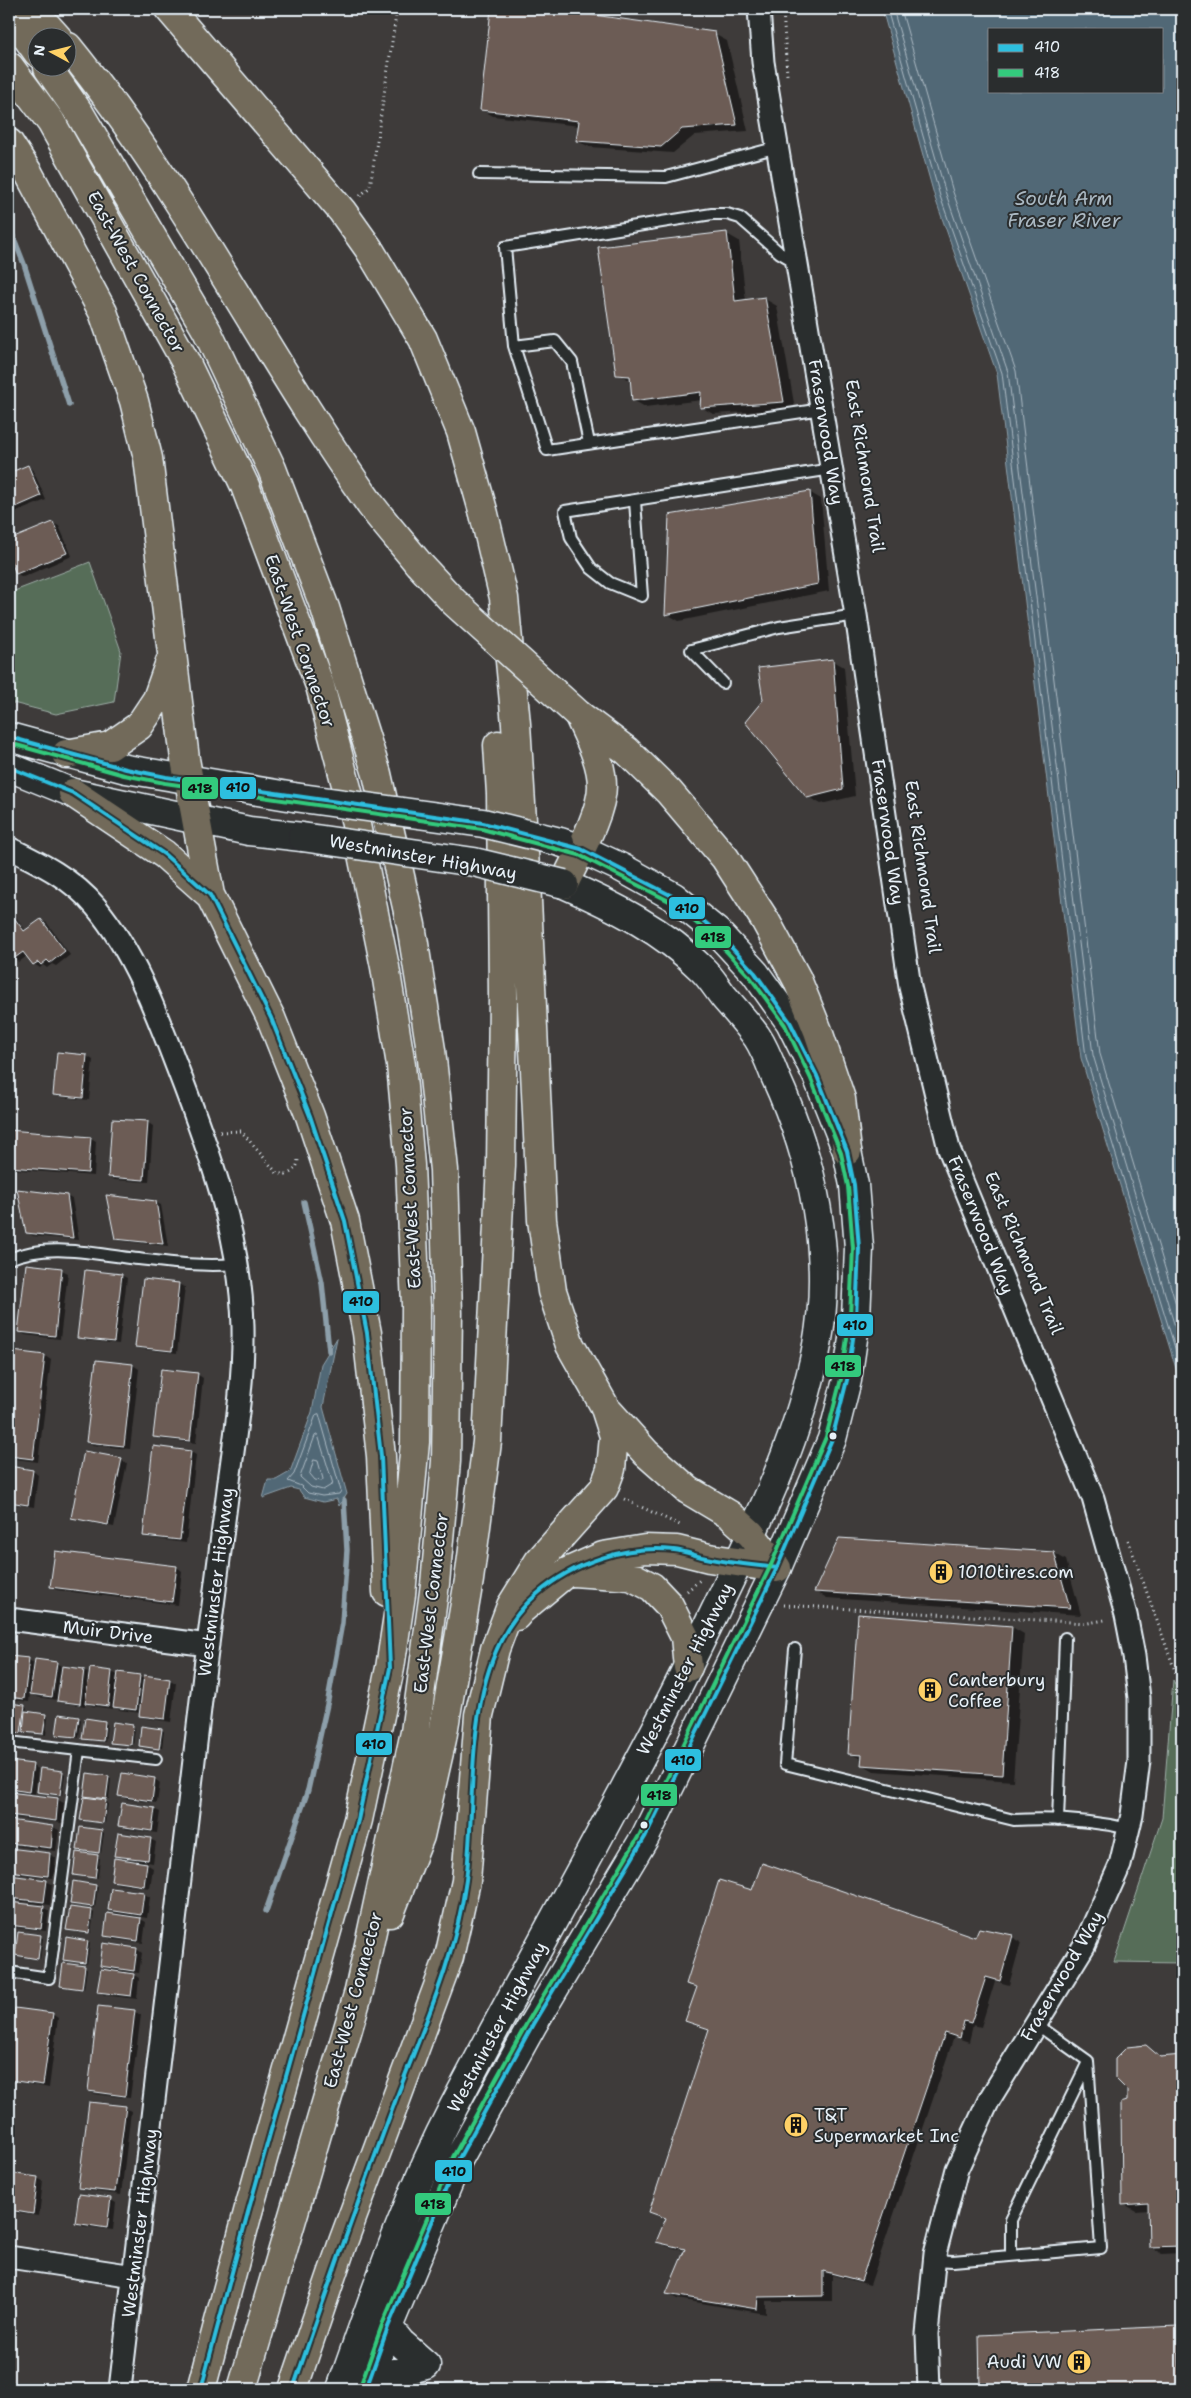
<svg xmlns="http://www.w3.org/2000/svg" width="1191" height="2398" font-family="'Shantell Sans',sans-serif">
<style>
.green{fill:#566d59;stroke:#9fafa8}
.water{fill:#516876;stroke:#8d9faa;fill-rule:evenodd}
.shadow{fill:#0007}
.lines{fill:none;stroke-linecap:round;stroke-linejoin:round}
.shore{stroke:#acbac4;stroke-width:1}
.stream{stroke:#8d9faa;stroke-width:5.5}
.building{fill:#6c5c55;stroke:#e8f1f8}
.lane-casing{stroke:#e8f1f8;stroke-width:14}
.street-casing{stroke:#e8f1f8;stroke-width:25}
.secondary-casing{stroke:#e8f1f8;stroke-width:31}
.highway-casing{stroke:#e8f1f8;stroke-width:31}
.path{stroke:#e8f1f8;stroke-width:3;stroke-dasharray:1 4;stroke-linecap:butt}
.lane{stroke:#2a2d2e;stroke-width:10}
.street{stroke:#2a2d2e;stroke-width:21}
.secondary{stroke:#2a2d2e;stroke-width:28}
.highway{stroke:#726b5a;stroke-width:28}
.secondary-bridge-casing{stroke:#e8f1f8;stroke-width:31;stroke-linecap:butt}
.highway-bridge-casing{stroke:#e8f1f8;stroke-width:31;stroke-linecap:butt}
.secondary-bridge{stroke:#2a2d2e;stroke-width:28}
.highway-bridge{stroke:#726b5a;stroke-width:28}
.bus-1-casing{stroke:#2a2d2e;stroke-width:8}
.bus-2-casing{stroke:#2a2d2e;stroke-width:8}
.bus-1{stroke:#2dbfdf;stroke-width:4}
.bus-2{stroke:#33ca7d;stroke-width:4}
.bus-dot{fill:#e8f1f8;stroke:#2a2d2e;stroke-width:2}
.labels{text-anchor:middle;stroke-width:4;stroke-linejoin:round;paint-order:stroke}
.street-label{font-size:18px;fill:#e8f1f8;stroke:#2a2d2e}
.poi-label{font-size:18px;fill:#e8f1f8;stroke:#2a2d2e;text-anchor:start}
.water-label{font-size:19px;font-style:italic;fill:#acbac4;stroke:#2a2d2e}
.line-badge{stroke:#2a2d2e;stroke-width:2}
.pale-badge-label{font-size:14px;text-anchor:middle;font-weight:bold;fill:#111}
</style>
<rect width="100%" height="100%" fill="#3e3b3a"/>
<filter id="ink" filterUnits="userSpaceOnUse"><feTurbulence type="fractalNoise" baseFrequency=".02" numOctaves="2"/><feDisplacementMap in="SourceGraphic" scale="10" xChannelSelector="R" yChannelSelector="G"/><feConvolveMatrix kernelMatrix="1 2 1 2 8 2 1 2 1" color-interpolation-filters="sRGB"/></filter>
<g filter="url(#ink)">
<path class="green" d="M90,562L121,651L114,702L56,714L9,702V593Z
M1173,1680L1182,1697V1963L1114,1962L1162,1818Z"/>
<path class="water" d="M882,9H1182V1388L1081,1058L997,374L935,198ZM990,29H1162V91H990Z
M337,1338L323,1407L347,1494L339,1506L337,1499L323,1502L304,1497L299,1490L291,1488L263,1498L268,1480H276L290,1472L312,1412L321,1364Z"/>
<path class="shadow" d="M492,9H543L714,34L727,41L748,131L695,135L673,153L590,147L577,141L579,126L493,116L481,109Z
M727,234L739,241L746,301L765,299L777,306L795,409L713,414L701,407L702,400L645,407L633,400L632,381L618,374Z
M27,466L33,470L46,500L9,515V474Z
M809,492L821,499L829,591L679,621L667,614Z
M53,523L59,526L72,556L23,577L17,574L9,554V542Z
M9,572L12,580L9,581Z
M832,660L844,667L855,796L821,804L808,797Z
M9,908L26,931L41,920L47,923L70,955L56,966L52,964L47,968L43,965L40,968L34,964L27,956L19,962L13,959L9,954Z
M58,1054L87,1056L93,1060L89,1100L60,1097L54,1094Z
M147,1122L153,1126L149,1182L115,1180L109,1177Z
M9,1131L91,1138L96,1141L94,1176L10,1169L9,1168Z
M66,1196L72,1199L79,1240L33,1236L27,1232Z
M155,1202L161,1205L168,1246L122,1241L116,1238Z
M27,1266L62,1270L68,1273L60,1339L25,1335L19,1331Z
M121,1275L127,1278L119,1344L84,1340L78,1337Z
M179,1284L185,1287L177,1353L142,1349L136,1346Z
M13,1352L45,1356L51,1360L38,1462L9,1458V1390Z
M97,1361L133,1365L139,1369L130,1449L93,1445L87,1442Z
M197,1374L203,1378L196,1443L160,1439L154,1436Z
M191,1452L196,1455L186,1543L150,1538L144,1535Z
M121,1460L127,1463L114,1527L78,1520L73,1517Z
M9,1468L33,1471L38,1475L34,1507L9,1503Z
M9,1535L14,1538L10,1577H9Z
M1054,1553L1066,1560L1081,1615L827,1598L816,1592Z
M177,1567L182,1571L178,1605L57,1590L52,1587Z
M859,1616L1012,1627L1024,1634L1013,1781L874,1771L862,1764L863,1760L849,1753Z
M9,1657L29,1660L35,1664L56,1663L63,1667L84,1670L90,1674L112,1672L119,1676H140L145,1679V1676L170,1680L176,1683L171,1722L146,1718L140,1715L141,1713L120,1710L113,1706V1709L92,1706L86,1702L85,1706L64,1703L58,1700L37,1697L30,1693L29,1702L9,1699Z
M9,1704L24,1707L27,1708L26,1713L48,1717L46,1735L24,1731L23,1733L9,1731Z
M60,1716L81,1719L79,1738L57,1734Z
M86,1719L107,1724L105,1742L86,1739Z
M114,1724L135,1728L133,1746L112,1742Z
M161,1730L164,1731L162,1748L141,1745Z
M9,1763L32,1766L38,1769L35,1794L9,1791Z
M62,1772L65,1774L62,1795L40,1792Z
M88,1774L111,1779L109,1799L88,1796Z
M155,1779L160,1783L157,1803L126,1799L120,1796Z
M9,1793L58,1800L64,1803L62,1823L9,1817Z
M106,1801L108,1803L105,1823L84,1820Z
M154,1809L160,1812L157,1833L126,1829L120,1825Z
M9,1821L53,1827L59,1830L56,1851L9,1845Z
M102,1831L104,1833L101,1853L81,1850Z
M150,1839L156,1842L153,1863L142,1861L153,1868L150,1888L118,1884L112,1880L126,1861L116,1855Z
M9,1849L50,1854L56,1858L53,1878L9,1873Z
M77,1854L100,1858L98,1878L74,1874Z
M9,1876L46,1881L52,1884L50,1905L9,1900Z
M95,1886L98,1887L95,1908L71,1904Z
M112,1889L144,1894L150,1897L147,1918L135,1916L146,1922L143,1943L111,1939L106,1935L120,1916L109,1910Z
M753,1892L976,1939L1012,1937L1021,1942L1009,1985L995,1981L981,2027L973,2025L969,2042L954,2037L870,2285L832,2275V2301H766V2314L677,2299L668,2294L686,2251L666,2246L658,2241L667,2219L651,2212L710,2030L686,2020L698,1989L688,1983Z
M9,1903L43,1907L49,1911L46,1931L9,1927Z
M92,1911L94,1913L91,1933L70,1930Z
M9,1930L16,1933L12,1959L9,1958Z
M20,1933L43,1938L40,1959L17,1955Z
M88,1942L90,1943L87,1964L64,1959Z
M137,1949L142,1953L139,1973L129,1972L139,1978L137,1999L104,1995L99,1991L112,1971L102,1966Z
M64,1964L87,1969L84,1989L64,1986Z
M16,2009L52,2014L58,2018L49,2088L9,2080Z
M135,2012L141,2015L130,2098L95,2094L89,2091Z
M1146,2047L1163,2058L1182,2056V2253L1162,2254L1150,2247L1149,2210L1136,2211L1124,2204L1128,2101Z
M125,2108L131,2111L121,2195L85,2190L80,2187Z
M9,2174L37,2178L43,2181L39,2216L9,2212Z
M111,2200L116,2203L113,2230L82,2226L76,2223Z
M1178,2328L1182,2330V2389H982L980,2337Z
M413,2383L461,2387L465,2389H411Z"/>
<g class="lines">
<path class="shore" d="M887,9L940,196L1002,373L1086,1057L1182,1371
M893,9L946,194L1008,372L1093,1055L1182,1350
M901,9L953,192L1016,371L1100,1054L1182,1324
M319,1414L341,1491L339,1494L322,1496L308,1493L301,1486L288,1481L294,1474L316,1415Z
M318,1435L333,1484L323,1490L311,1487L300,1477L315,1436Z
M314,1460L318,1461L323,1479L322,1481L315,1480L310,1474Z"/>
<path class="stream" d="M9,226L24,264L69,405
M304,1202L322,1283L329,1351
M266,1911L308,1790L328,1700L342,1623L347,1550L344,1500"/>
</g>
<path class="building" d="M491,9H551L715,32L737,125L682,129L661,147L576,141L579,121L480,110Z
M727,232L735,301L765,297L784,402L700,408L701,392L632,401L630,376L616,375L598,247Z
M28,465L41,496L9,510V473Z
M810,491L818,584L665,615L669,515Z
M53,522L67,553L16,574L9,557V540Z
M833,659L843,789L807,798L745,722L763,700L758,668Z
M9,911L24,931L41,919L65,951L50,963L47,960L41,965L38,962L33,965L23,952L12,960L9,956Z
M57,1052L87,1055L83,1098L53,1095Z
M112,1119L148,1121L144,1180L108,1177Z
M9,1130L91,1137L88,1173L9,1167Z
M17,1189L67,1195L73,1238L26,1233Z
M106,1195L156,1201L163,1244L115,1239Z
M26,1264L62,1268L55,1336L18,1332Z
M85,1270L122,1274L114,1342L77,1338Z
M143,1279L179,1283L172,1351L135,1347Z
M12,1351L45,1355L33,1459L9,1456V1380Z
M96,1360L133,1364L124,1446L86,1442Z
M161,1369L198,1373L190,1441L153,1437Z
M153,1446L191,1451L180,1540L143,1536Z
M84,1451L122,1458L108,1525L71,1518Z
M9,1466L33,1470L28,1505L9,1502Z
M839,1538L1054,1552L1070,1608L814,1592Z
M55,1551L177,1566L172,1602L50,1587Z
M858,1614L1012,1626L1002,1775L861,1765L862,1755L848,1754Z
M9,1656L29,1658L24,1699L9,1697Z
M35,1659L57,1662L52,1697L30,1694Z
M62,1666L84,1669L80,1704L57,1701Z
M90,1668L112,1671L108,1706L85,1703Z
M118,1672L140,1675L136,1710L113,1707Z
M144,1675L170,1679L165,1719L139,1716Z
M9,1703L25,1705L21,1733L9,1731Z
M25,1711L46,1714L43,1734L23,1732Z
M59,1714L79,1717L76,1737L56,1735Z
M85,1718L105,1721L103,1741L82,1739Z
M113,1722L133,1725L131,1745L110,1743Z
M141,1726L162,1729L159,1749L139,1746Z
M9,1761L33,1764L29,1792L9,1789Z
M40,1768L63,1771L60,1795L37,1792Z
M87,1773L109,1776L106,1799L84,1796Z
M122,1773L155,1778L152,1801L118,1796Z
M9,1792L58,1798L56,1821L9,1815Z
M84,1797L106,1800L103,1823L80,1820Z
M122,1803L155,1808L152,1831L118,1826Z
M9,1820L53,1826L51,1848L9,1843Z
M80,1827L102,1830L99,1853L77,1850Z
M118,1833L151,1838L148,1860L114,1856Z
M9,1848L50,1853L48,1876L9,1871Z
M76,1852L98,1855L95,1878L73,1875Z
M114,1858L147,1863L144,1886L111,1881Z
M762,1863L975,1937L979,1928L1013,1935L1000,1981L986,1977L971,2023L964,2021L960,2038L945,2033L861,2281L823,2271V2296L758,2297L757,2309L666,2294L685,2249L656,2242L666,2218L649,2212L709,2029L685,2021L697,1987L686,1984L719,1880L752,1890Z
M9,1875L47,1880L44,1902L9,1898Z
M73,1881L96,1885L93,1907L70,1904Z
M111,1888L144,1892L141,1915L108,1910Z
M9,1902L44,1906L41,1929L9,1925Z
M70,1907L92,1910L89,1933L66,1930Z
M107,1913L141,1918L138,1941L104,1936Z
M18,1932L41,1935L38,1959L15,1955Z
M66,1937L88,1941L85,1963L63,1960Z
M103,1943L137,1948L134,1971L100,1966Z
M63,1963L85,1966L82,1989L60,1986Z
M101,1969L134,1974L131,1996L97,1992Z
M98,2006L135,2010L125,2096L88,2091Z
M15,2008L53,2013L43,2085L9,2080V2056Z
M1146,2045L1160,2057L1182,2055V2246L1149,2247L1148,2203L1122,2205L1121,2102L1127,2100V2090L1115,2078V2059L1127,2047Z
M89,2102L126,2106L115,2192L78,2188Z
M9,2173L38,2177L33,2214L9,2210Z
M79,2194L111,2198L107,2228L75,2223Z
M1178,2326L1180,2389H980L979,2335Z
M412,2381L461,2386V2389H410Z"/>
<g class="lines">
<defs>
<path id="lane" d="M479,174L666,177L778,147
M797,263L780,253L740,218L727,214H712L505,247L514,346L547,450L822,409
M514,346L555,341L572,362L589,443
M635,501L642,596L610,583L591,568L571,538L565,511L832,469
M723,683L691,650L779,627L856,615
M9,1259C47,1243 89,1253 129,1258C165,1262 199,1267 235,1264
M795,1649L785,1764L1014,1820C1052,1818 1091,1820 1129,1829
M9,1742L156,1759
M1058,1820L1065,1638
M9,1972L49,1978L79,1750
M1011,2256V2220L1088,2062
M934,2260L953,2261L1101,2248L1088,2061L1036,2024
M610,2389H665"/>
<path id="street" d="M759,9L763,62L856,615L910,987L949,1149L1093,1498L1126,1615L1134,1656L1139,1698V1761L1132,1815L1120,1865L1084,1946L989,2100L957,2169L935,2254L927,2334L929,2389
M9,848C40,863 73,879 96,907C134,953 156,1012 177,1067C209,1150 241,1236 243,1327C244,1378 236,1430 229,1481C221,1546 212,1611 204,1675C176,1913 148,2151 120,2389
M9,1619L208,1645
M9,2257L134,2276"/>
<path id="secondary" d="M9,737L126,769L294,797
M9,767L73,793L249,831L302,837
M388,2327L401,2343L426,2365
M366,2387L391,2374L426,2365
M341,2389C375,2294 406,2198 453,2108C539,1942 634,1780 715,1611C756,1526 800,1439 817,1345C834,1255 813,1159 775,1076C770,1063 765,1049 757,1037C747,1023 735,1010 724,997C717,988 711,978 703,970C663,930 614,906 564,884
M366,2389L388,2327L458,2160L533,2024L645,1837L777,1568L832,1439L847,1380L856,1318L859,1248L854,1185L847,1151L817,1076L790,1022L755,973L717,932L674,897L622,868L581,849L560,842"/>
<path id="highway" d="M32,9L58,38
M169,9L342,211L369,249L423,339L461,432L484,514L504,598L516,724L527,900L542,1220L552,1291L570,1345L604,1405L614,1436L611,1469L604,1488L539,1561L511,1606L495,1649L479,1715L466,1881L449,1957L343,2242L293,2389
M9,13L38,53
M68,47C184,189 264,355 370,504C385,524 402,543 418,563
M9,66L51,122L185,361L245,486L320,686L354,815L385,967L401,1065L410,1165L416,1306L415,1442L401,1595L390,1668L358,1820L248,2212L201,2389
M48,68L80,114L207,331L272,469L325,608L377,774L411,925L431,1050L444,1170L448,1313L446,1461L435,1584L415,1732L359,1991L242,2389
M9,143L29,174L103,312L134,401L148,458L185,759L210,895L271,1018L310,1116L345,1221L367,1333L381,1456L387,1592
M579,715L627,751L669,792L725,858L765,920L797,979L818,1031L841,1099L847,1151
M66,754L110,746L139,726L157,699L170,662
M73,793L164,854L210,895
M564,884C576,858 602,814 602,786C602,762 589,738 579,716
M609,1412L646,1453L688,1490L730,1515L751,1534L777,1568
M573,1572L631,1576L652,1587L669,1605L685,1637L688,1667
M516,1616L521,1610L567,1572L603,1556L645,1549L677,1550L709,1558L777,1568
M390,1913L420,1836L442,1739L469,1580L487,1442L501,1165L503,996L501,794L498,745"/>
</defs>
<use href="#lane" class="lane-casing"/>
<use href="#street" class="street-casing"/>
<use href="#secondary" class="secondary-casing"/>
<use href="#highway" class="highway-casing"/>
<path class="path" d="M783,9L787,75
M360,196L370,187L397,9
M220,1132L241,1131L277,1173L286,1175C294,1171 298,1168 298,1158
M624,1499L682,1526
M1128,1540L1182,1690
M687,1591L701,1579
M784,1605L1088,1623L1105,1620"/>
<use href="#lane" class="lane"/>
<use href="#street" class="street"/>
<use href="#secondary" class="secondary"/>
<use href="#highway" class="highway"/>
<defs>
<path id="secondary-bridge" d="M294,797L483,823L560,842
M302,837L474,862L564,884"/>
<path id="highway-bridge" d="M418,563L454,602L579,715"/>
</defs>
<use href="#secondary-bridge" class="secondary-bridge-casing"/>
<use href="#highway-bridge" class="highway-bridge-casing"/>
<use href="#secondary-bridge" class="secondary-bridge"/>
<use href="#highway-bridge" class="highway-bridge"/>
<defs>
<path id="bus-1" d="M9,737L126,769L166,777L483,823L581,849L674,897L717,932L755,973L790,1022L817,1076L847,1151L854,1185L859,1248L856,1318L847,1380L832,1439L777,1568L645,1837L533,2024L458,2160L388,2327L366,2389
M16,770L73,793L164,854L210,895L271,1018L310,1116L345,1221L367,1333L381,1456L390,1668L358,1820L248,2212L201,2389
M293,2389C326,2292 360,2195 396,2099C423,2028 456,1956 466,1880C478,1788 459,1661 537,1594C574,1562 625,1545 674,1550C685,1551 696,1556 706,1558C730,1563 753,1565 777,1568"/>
<path id="bus-2" d="M9,743L124,775L165,783L482,829L579,855L671,902L713,937L750,977L785,1025L811,1079L841,1153L848,1186L853,1248L850,1317L841,1379L826,1437L771,1565L640,1834L528,2021L453,2157L382,2325L360,2387"/>
</defs>
<use href="#bus-1" class="bus-1-casing"/>
<use href="#bus-2" class="bus-2-casing"/>
<use href="#bus-1" class="bus-1"/>
<use href="#bus-2" class="bus-2"/>
</g>
</g>
<defs>
<symbol id="building-disc" viewBox="-11 -11 22 22"><circle r="9.5" fill="#ffd166" stroke="#2a2d2e"/><path d="M-4-6H4V6H1V3H-1V6H-4ZM-2.5-4.3h1.7v1.8h-1.7ZM.8-4.3h1.7v1.8H.8ZM-2.5-1h1.7V.8h-1.7ZM.8-1h1.7V.8H.8Z" fill="#111"/></symbol>
</defs>
<g fill-rule="evenodd">
<use href="#building-disc" x="927" y="1558" width="28" height="28"/>
<use href="#building-disc" x="916" y="1676" width="28" height="28"/>
<use href="#building-disc" x="782" y="2111" width="28" height="28"/>
<use href="#building-disc" x="1065" y="2348" width="28" height="28"/>
</g>
<g class="bus-dot">
<circle cx="833" cy="1436" r="4.5"/>
<circle cx="644" cy="1825" r="4.5"/>
</g>
<g class="labels">
<g class="street-label">
<text transform="translate(136 272) rotate(61)" y="6">East-West Connector</text>
<text transform="translate(826 432) rotate(81)" y="6">Fraserwood Way</text>
<text transform="translate(865 466) rotate(81)" y="6">East Richmond Trail</text>
<text transform="translate(300 641) rotate(71)" y="6">East-West Connector</text>
<text transform="translate(888 832) rotate(82)" y="6">Fraserwood Way</text>
<text transform="translate(423 857) rotate(10)" y="6">Westminster Highway</text>
<text transform="translate(923 867) rotate(82)" y="6">East Richmond Trail</text>
<text transform="translate(410 1198) rotate(-93)" y="6">East-West Connector</text>
<text transform="translate(981 1225) rotate(68)" y="6">Fraserwood Way</text>
<text transform="translate(1024 1253) rotate(67)" y="6">East Richmond Trail</text>
<text transform="translate(216 1582) rotate(-83)" y="6">Westminster Highway</text>
<text transform="translate(431 1603) rotate(-83)" y="6">East-West Connector</text>
<text transform="translate(108 1632) rotate(7)" y="6">Muir Drive</text>
<text transform="translate(685 1669) rotate(-63)" y="6">Westminster Highway</text>
<text transform="translate(1062 1976) rotate(-60)" y="6">Fraserwood Way</text>
<text transform="translate(353 2000) rotate(-75)" y="6">East-West Connector</text>
<text transform="translate(497 2027) rotate(-62)" y="6">Westminster Highway</text>
<text transform="translate(140 2223) rotate(-83)" y="6">Westminster Highway</text>
</g>
<g class="poi-label">
<text x="958" y="1578">1010tires.com</text>
<text x="948" y="1686">Canterbury<tspan x="948" dy="21">Coffee</tspan></text>
<text x="814" y="2121">T&amp;T<tspan x="814" dy="21">Supermarket Inc</tspan></text>
<text x="1062" y="2368" text-anchor="end">Audi VW</text>
</g>
<g class="water-label">
<text x="1064" y="205">South Arm<tspan x="1064" dy="22">Fraser River</tspan></text>
</g>
</g>
<g class="line-badge">
<rect x="219" y="776" width="38" height="24" rx="5" fill="#2dbfdf"/>
<rect x="181" y="776" width="38" height="24" rx="5" fill="#33ca7d"/>
<rect x="668" y="896" width="38" height="24" rx="5" fill="#2dbfdf"/>
<rect x="694" y="925" width="38" height="24" rx="5" fill="#33ca7d"/>
<rect x="342" y="1290" width="38" height="24" rx="5" fill="#2dbfdf"/>
<rect x="836" y="1313" width="38" height="24" rx="5" fill="#2dbfdf"/>
<rect x="824" y="1354" width="38" height="24" rx="5" fill="#33ca7d"/>
<rect x="355" y="1732" width="38" height="24" rx="5" fill="#2dbfdf"/>
<rect x="664" y="1748" width="38" height="24" rx="5" fill="#2dbfdf"/>
<rect x="640" y="1783" width="38" height="24" rx="5" fill="#33ca7d"/>
<rect x="434" y="2159" width="39" height="24" rx="5" fill="#2dbfdf"/>
<rect x="414" y="2192" width="38" height="24" rx="5" fill="#33ca7d"/>
</g>
<g class="pale-badge-label">
<text x="238" y="792">410</text>
<text x="200" y="793">418</text>
<text x="687" y="913">410</text>
<text x="713" y="942">418</text>
<text x="361" y="1306">410</text>
<text x="855" y="1330">410</text>
<text x="843" y="1371">418</text>
<text x="374" y="1749">410</text>
<text x="683" y="1765">410</text>
<text x="659" y="1800">418</text>
<text x="454" y="2176">410</text>
<text x="433" y="2209">418</text>
</g>
<rect width="1191" height="2398" fill="none" stroke="#2a2d2e" stroke-width="30"/>
<rect x="15" y="15" width="1161" height="2368" fill="none" stroke="#e8f1f8" stroke-width="2" filter="url(#ink)"/>
<rect x="988" y="28" width="175" height="65" fill="#2a2d2e" stroke="#767b7f"/>
<rect x="998" y="44" width="25" height="8" fill="#2dbfdf" stroke="#767b7f"/>
<text x="1034" y="52" font-size="15" fill="#e8f1f8">410</text>
<rect x="998" y="69" width="25" height="8" fill="#33ca7d" stroke="#767b7f"/>
<text x="1034" y="78" font-size="15" fill="#e8f1f8">418</text>
<g transform="translate(52 52) rotate(277)"><circle r="24" fill="#2a2d2e" stroke="#767b7f"/>
<path d="M0-4L9 19L0 12L-9 19Z" fill="#ffd166"/>
<text y="-8" font-size="14" font-weight="bold" text-anchor="middle" fill="#e8f1f8">N</text>
</g>
</svg>
